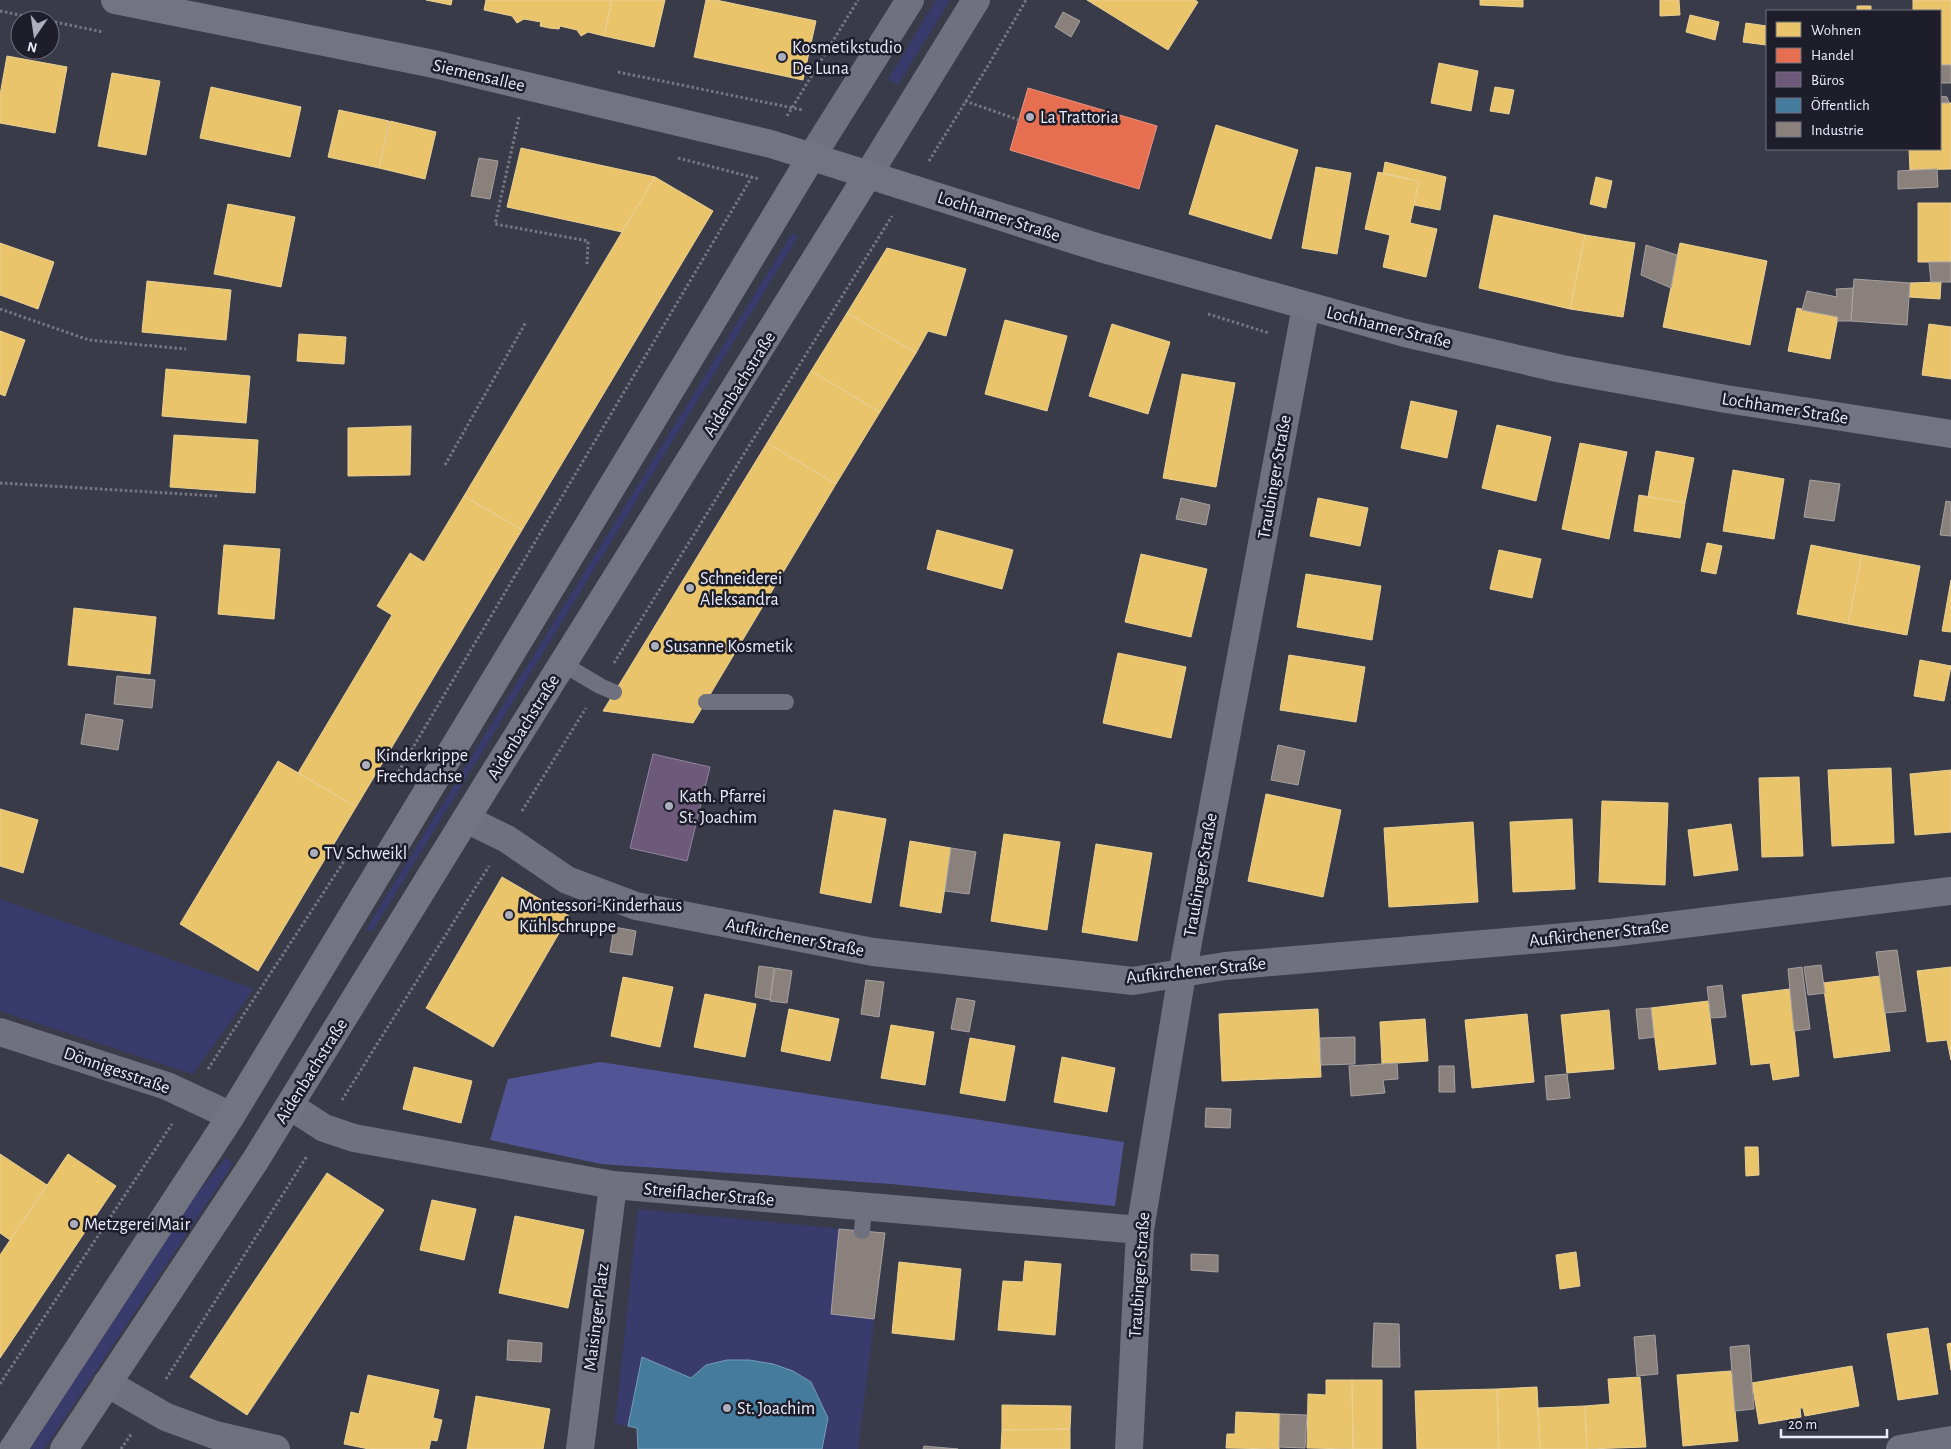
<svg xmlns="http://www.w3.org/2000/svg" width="1951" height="1449" font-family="'Alegreya Sans',sans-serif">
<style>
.green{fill:#393b6d}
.forest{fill:#525595}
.homes{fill:#e9c46a;stroke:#e9d096}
.shops{fill:#e76f51;stroke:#e89484}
.offices{fill:#6d597a;stroke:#9285a1}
.public{fill:#457b9d;stroke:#769dba}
.industry{fill:#8a817c;stroke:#a7a1a2}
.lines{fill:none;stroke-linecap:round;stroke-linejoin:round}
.path{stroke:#767783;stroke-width:3;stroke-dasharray:2.5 2.5;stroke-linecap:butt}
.service{stroke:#70717e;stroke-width:16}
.minor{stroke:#70717e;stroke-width:28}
.tertiary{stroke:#70717e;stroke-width:28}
.secondary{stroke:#727482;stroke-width:28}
.poi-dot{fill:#acaebd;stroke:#1d1e2a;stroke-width:2}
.labels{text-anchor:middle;stroke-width:5;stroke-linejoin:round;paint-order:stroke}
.poi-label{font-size:18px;fill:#eaecfc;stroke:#1d1e2a;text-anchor:start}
.street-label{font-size:18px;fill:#eaecfc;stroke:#1d1e2a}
</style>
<rect width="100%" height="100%" fill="#393b48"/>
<path class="green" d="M936,0H950L898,85L888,79Z
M792,233L798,237L372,932L366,929Z
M0,899L254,989L193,1074L0,1011Z
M226,1157L233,1164L44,1449H30L192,1201Z
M638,1209L885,1233L858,1449H822L828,1418L811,1382L691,1378L642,1357L628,1426L615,1424Z"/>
<path class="forest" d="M600,1062L1124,1142L1115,1206L891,1184L601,1164L490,1140L508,1079Z"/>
<path class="homes" d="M426,0H452L451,5Z
M486,0H612L604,36L588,32L581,36L577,30L560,26L559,29L549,28L540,26L541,22L524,19L517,23L512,16L484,10Z
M612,0H665L654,47L604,36Z
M706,0H716L816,21L803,80L694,57Z
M1087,0H1195L1198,2L1168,50Z
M1480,0H1523V7L1480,5Z
M1660,0H1679L1680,15L1660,16Z
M1913,0H1951V65H1940V11H1913Z
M1857,6H1871V11H1857Z
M1690,15L1719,22L1715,40L1686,32Z
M1746,23L1767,26L1766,45L1743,42Z
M7,56L67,67L55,133L0,123V95Z
M1439,63L1478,71L1471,111L1431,103Z
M112,73L160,81L146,155L98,146Z
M211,87L301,107L290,157L200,138Z
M1495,87L1514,90L1509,114L1490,111Z
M1940,103H1951V169L1910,170L1909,149H1940Z
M339,110L389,121L379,168L328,157Z
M390,121L436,132L425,179L379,168Z
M1216,125L1298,150L1271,239L1189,214Z
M521,148L655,177L622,232L507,207Z
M1385,162L1446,177L1440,210L1414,205L1419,181L1383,174Z
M1316,167L1351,173L1337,254L1302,248Z
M1378,172L1419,181L1410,223L1437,229L1426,277L1383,267L1390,235L1365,229Z
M655,177L713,211L522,530L464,496Z
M1596,177L1612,181L1606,208L1590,204Z
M1918,203H1951V262H1918Z
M228,204L295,217L281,287L214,274Z
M1494,215L1585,235L1570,309L1479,288Z
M1585,235L1635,243L1623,317L1570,309Z
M0,243L54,262L38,309L0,295Z
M1680,243L1767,261L1750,345L1663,327Z
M887,248L966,269L946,336L928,331L916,353L847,313Z
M147,281L231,290L226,340L142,332Z
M1941,282L1940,299L1909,297L1910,283Z
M1797,308L1838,317L1830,359L1788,351Z
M847,313L916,353L880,412L811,371Z
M1005,320L1067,336L1047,411L985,394Z
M1112,324L1170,342L1148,414L1089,396Z
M1929,324L1951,327V379L1922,375Z
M0,331L25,340L5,396L0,394Z
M299,334L346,337L344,364L297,361Z
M166,369L250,376L246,423L162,416Z
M811,371L880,412L836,484L767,443Z
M1182,374L1235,383L1216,487L1163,478Z
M1411,401L1457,411L1447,458L1401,448Z
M1497,425L1551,437L1536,501L1482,488Z
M411,426L410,475L348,476V428Z
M174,435L258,440L255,493L170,487Z
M767,443L836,484L693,723L603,711Z
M1580,443L1627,452L1609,539L1562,529Z
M1656,451L1694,458L1685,503L1648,497Z
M1733,470L1784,479L1774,539L1723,531Z
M1639,495L1685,503L1680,538L1634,531Z
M464,496L522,530L356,807L298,773L392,615L377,606L410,553L424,562Z
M1318,498L1368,508L1360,546L1310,536Z
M937,530L1013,550L1002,589L927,569Z
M1707,543L1722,546L1716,574L1701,571Z
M224,545L280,549L274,619L218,614Z
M1811,545L1862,555L1848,624L1797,614Z
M1499,550L1541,559L1532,598L1490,589Z
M1141,554L1207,569L1191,637L1125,622Z
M1862,555L1920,566L1907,635L1848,624Z
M1306,574L1381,586L1372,640L1297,627Z
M1951,580V632L1942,631Z
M74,608L156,617L150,674L68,665Z
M1118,653L1186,667L1171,738L1103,723Z
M1289,655L1365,667L1356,722L1280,710Z
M1920,660L1951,666L1944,701L1914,696Z
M278,761L356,807L258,971L180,924Z
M1891,768L1894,843L1832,846L1828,770Z
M1951,770V832L1915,835L1910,774Z
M1799,777L1803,856L1762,857L1759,778Z
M1266,794L1341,810L1323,897L1248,881Z
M1602,801L1668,803L1665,885L1599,882Z
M0,809L38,820L23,873L0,866Z
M834,810L886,819L871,903L820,893Z
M1572,819L1575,889L1513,892L1510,822Z
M1473,822L1478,902L1389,907L1384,828Z
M1731,824L1738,870L1694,876L1688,830Z
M1004,834L1060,842L1047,930L991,921Z
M910,841L951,848L941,913L900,906Z
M1096,844L1152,853L1137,941L1082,932Z
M502,877L569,916L493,1047L426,1008Z
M1951,967V1060L1947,1040L1927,1042L1917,971Z
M1880,976L1890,1051L1834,1058L1823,983Z
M623,977L673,987L660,1047L611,1036Z
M1790,989L1799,1076L1773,1080L1770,1063L1751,1065L1742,995Z
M705,994L756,1004L745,1057L694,1047Z
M1708,1001L1716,1064L1659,1070L1651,1008Z
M789,1009L839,1019L830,1061L781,1051Z
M1318,1009L1321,1077L1222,1081L1219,1014Z
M1609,1010L1614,1069L1567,1073L1561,1015Z
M1527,1014L1534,1082L1472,1088L1465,1020Z
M1425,1019L1428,1061L1382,1064L1380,1022Z
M891,1025L934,1032L925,1085L881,1078Z
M970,1038L1015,1046L1005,1101L960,1093Z
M1062,1057L1115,1068L1107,1112L1054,1102Z
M414,1067L472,1081L461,1123L403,1109Z
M1745,1147H1758L1759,1175L1746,1176Z
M0,1154L47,1185L10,1240L0,1233Z
M68,1154L116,1186L0,1358V1255Z
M327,1173L384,1210L247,1415L190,1377Z
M432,1200L476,1209L464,1260L420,1250Z
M515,1216L584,1230L568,1308L499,1293Z
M1576,1252L1580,1286L1560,1289L1556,1255Z
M1025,1261L1061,1264L1055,1335L998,1330L1003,1281L1023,1282Z
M899,1262L961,1269L954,1340L892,1333Z
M1928,1328L1938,1394L1898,1400L1887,1334Z
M1951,1343V1370L1947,1344Z
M1852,1366L1859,1406L1805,1416L1803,1408H1800L1801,1417L1759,1424L1752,1383Z
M1731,1371L1738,1441L1683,1446L1677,1375Z
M368,1375L439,1390L433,1418L442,1420L437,1441L431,1440L429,1449H369L344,1444L351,1412L359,1414Z
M1640,1377L1646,1447L1587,1449L1585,1406L1610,1404L1608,1379Z
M1326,1380H1352L1353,1449L1307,1448L1308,1394L1326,1395Z
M1352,1380H1382V1449H1353Z
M1537,1387L1540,1449H1499L1497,1389Z
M1497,1389L1499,1449H1417L1415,1391Z
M476,1396L550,1409L543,1449H467Z
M1002,1405L1071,1406L1070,1429L1002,1430Z
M1585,1406L1587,1449H1540L1538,1408Z
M1236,1412L1280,1414L1279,1449L1226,1448L1227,1434H1235Z
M1070,1429V1449H1001L1002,1430Z"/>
<path class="shops" d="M1028,88L1157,126L1139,189L1010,150Z"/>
<path class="offices" d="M653,754L710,767L687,861L630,848Z"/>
<path class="public" d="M642,1357L691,1378L706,1365L727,1360H749L773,1364L793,1371L811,1382L828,1418L822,1449H638L637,1428L628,1426Z"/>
<path class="industry" d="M1063,12L1080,21L1071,37L1055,27Z
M1940,65H1951V83H1940Z
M1940,96L1947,97L1949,103H1940Z
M479,158L498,161L490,199L471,196Z
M1937,169L1938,187L1898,189V171Z
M1646,245L1677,255L1671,288L1641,275Z
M1929,262H1951V282H1931Z
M1854,279L1910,283L1907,325L1851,321Z
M1853,288L1851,321H1837L1838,317L1802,310L1807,291L1837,297L1836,289Z
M1810,480L1840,484L1834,521L1804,517Z
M1181,498L1210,505L1206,525L1176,519Z
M1946,501L1951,502V536L1940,535Z
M117,676L155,680L152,708L114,704Z
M86,714L123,720L118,750L81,744Z
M1278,745L1305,751L1298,785L1271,780Z
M951,848L976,852L969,894L945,891Z
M614,927L636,931L632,955L610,952Z
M1897,950L1906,1011L1885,1013L1876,952Z
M1821,965L1825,993L1808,995L1804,967Z
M759,966L774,968L770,1000L755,997Z
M1802,967L1810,1029L1794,1031L1788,969Z
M775,968L792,971L787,1003L770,1001Z
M866,980L884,982L879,1017L861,1014Z
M1722,985L1726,1017L1711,1018L1707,987Z
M957,998L975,1001L969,1032L951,1029Z
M1651,1008L1654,1037L1639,1039L1636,1009Z
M1355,1037V1064L1321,1065L1320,1038Z
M1397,1063L1398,1079L1383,1080L1385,1093L1351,1096L1349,1066Z
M1439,1066H1454L1455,1092H1439Z
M1567,1074L1570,1098L1547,1100L1545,1076Z
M1206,1108L1231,1109L1230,1128L1205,1127Z
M839,1229L885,1233L874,1319L831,1314Z
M1191,1254L1218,1255V1272L1191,1270Z
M1374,1323L1399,1324L1400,1367H1372Z
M1655,1335L1658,1374L1637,1376L1634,1337Z
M508,1340L542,1343L541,1362L507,1360Z
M1749,1345L1754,1409L1735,1411L1730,1347Z
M1280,1414L1307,1415L1305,1448L1279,1447Z
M924,1446L958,1449H923Z"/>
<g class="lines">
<path class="path" d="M0,11L45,20
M50,21L103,32
M618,72L803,110
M965,101L1019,120
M787,116L858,0
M519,117L495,224L588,241L587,264
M678,158L759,179
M929,161L989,64L1026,0
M0,309L89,340L186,349
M1208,314L1269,333
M445,465L526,322
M0,483L217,496
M614,663L892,216
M396,776L753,175
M522,811L586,708
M208,1069L354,846
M342,1100L489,866
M166,1379L307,1156
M0,1384L172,1124
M121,1449L132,1433"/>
<path class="service" d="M563,664L600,686L614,692
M706,702H786
M862,1231L864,1207"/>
<path class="minor" d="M466,819L507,839L567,880L636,906L873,952L1133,981L1225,966L1611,933L1951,891
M0,1032L167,1086L231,1116
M290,1106L324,1128L354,1138L613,1185L1140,1230
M107,1383L166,1417L215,1435L276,1449
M580,1449L613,1185
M1129,1449L1140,1230L1181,980L1306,306
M1900,1449L1951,1440"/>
<path class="tertiary" d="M812,156L910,0
M868,175L976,0"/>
<path class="secondary" d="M115,0L434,64L771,144L1100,248L1405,333L1562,369L1726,399L1951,434
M13,1449L231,1116L812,156
M64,1449L255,1161L488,783L868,175"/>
</g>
<g class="poi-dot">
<circle cx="782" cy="57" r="5"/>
<circle cx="1030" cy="117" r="5"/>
<circle cx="690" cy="588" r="5"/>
<circle cx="655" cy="646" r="5"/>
<circle cx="366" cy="765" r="5"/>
<circle cx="669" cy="806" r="5"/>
<circle cx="314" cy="853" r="5"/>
<circle cx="509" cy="915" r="5"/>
<circle cx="74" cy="1224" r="5"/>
<circle cx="727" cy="1408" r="5"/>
</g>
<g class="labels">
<g class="poi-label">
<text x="792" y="53">Kosmetikstudio<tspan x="792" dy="21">De Luna</tspan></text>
<text x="1040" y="123">La Trattoria</text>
<text x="700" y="584">Schneiderei<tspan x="700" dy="21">Aleksandra</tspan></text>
<text x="665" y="652">Susanne Kosmetik</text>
<text x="376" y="761">Kinderkrippe<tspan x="376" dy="21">Frechdachse</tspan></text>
<text x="679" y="802">Kath. Pfarrei<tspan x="679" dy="21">St. Joachim</tspan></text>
<text x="324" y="859">TV Schweikl</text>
<text x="519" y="911">Montessori-Kinderhaus<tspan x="519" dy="21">Kühlschruppe</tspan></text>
<text x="84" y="1230">Metzgerei Mair</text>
<text x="737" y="1414">St. Joachim</text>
</g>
<g class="street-label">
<text transform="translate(479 75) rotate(13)" y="6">Siemensallee</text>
<text transform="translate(999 216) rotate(18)" y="6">Lochhamer Straße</text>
<text transform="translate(1389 327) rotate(14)" y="6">Lochhamer Straße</text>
<text transform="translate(739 384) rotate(-58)" y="6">Aidenbachstraße</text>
<text transform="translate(1785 408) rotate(9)" y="6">Lochhamer Straße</text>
<text transform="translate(1274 477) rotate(-80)" y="6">Traubinger Straße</text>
<text transform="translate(523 727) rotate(-58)" y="6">Aidenbachstraße</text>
<text transform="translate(1200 875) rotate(-80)" y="6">Traubinger Straße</text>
<text transform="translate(1599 933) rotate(-6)" y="6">Aufkirchener Straße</text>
<text transform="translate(795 937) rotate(11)" y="6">Aufkirchener Straße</text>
<text transform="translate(1196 970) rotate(-6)" y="6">Aufkirchener Straße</text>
<text transform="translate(117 1070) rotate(19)" y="6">Dönnigesstraße</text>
<text transform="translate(311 1071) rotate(-58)" y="6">Aidenbachstraße</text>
<text transform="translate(709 1194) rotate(5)" y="6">Streiflacher Straße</text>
<text transform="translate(1139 1275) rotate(-86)" y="6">Traubinger Straße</text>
<text transform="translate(596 1317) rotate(-83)" y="6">Maisinger Platz</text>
</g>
</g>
<rect x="1766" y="10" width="175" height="140" fill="#1d1e2a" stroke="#6f707e"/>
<rect x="1776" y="22" width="25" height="15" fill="#e9c46a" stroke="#6f707e"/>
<text x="1811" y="35" font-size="15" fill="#eaecfc">Wohnen</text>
<rect x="1776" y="48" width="25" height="15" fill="#e76f51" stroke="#6f707e"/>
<text x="1811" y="60" font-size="15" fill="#eaecfc">Handel</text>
<rect x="1776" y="72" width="25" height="15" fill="#6d597a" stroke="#6f707e"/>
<text x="1811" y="85" font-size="15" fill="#eaecfc">Büros</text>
<rect x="1776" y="98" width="25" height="15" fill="#457b9d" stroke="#6f707e"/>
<text x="1811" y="110" font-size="15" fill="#eaecfc">Öffentlich</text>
<rect x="1776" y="122" width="25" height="15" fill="#8a817c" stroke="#6f707e"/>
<text x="1811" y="135" font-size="15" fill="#eaecfc">Industrie</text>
<g transform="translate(35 35) rotate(193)"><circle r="24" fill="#1d1e2a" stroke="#6f707e"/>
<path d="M0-4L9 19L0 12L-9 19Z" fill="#acaebd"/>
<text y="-8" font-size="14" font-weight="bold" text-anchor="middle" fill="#eaecfc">N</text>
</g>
<path d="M1781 1429v8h106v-8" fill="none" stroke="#eaecfc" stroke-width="2.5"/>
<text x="1788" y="1429" font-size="15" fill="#eaecfc" stroke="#1d1e2a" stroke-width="4" paint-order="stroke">20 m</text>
</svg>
